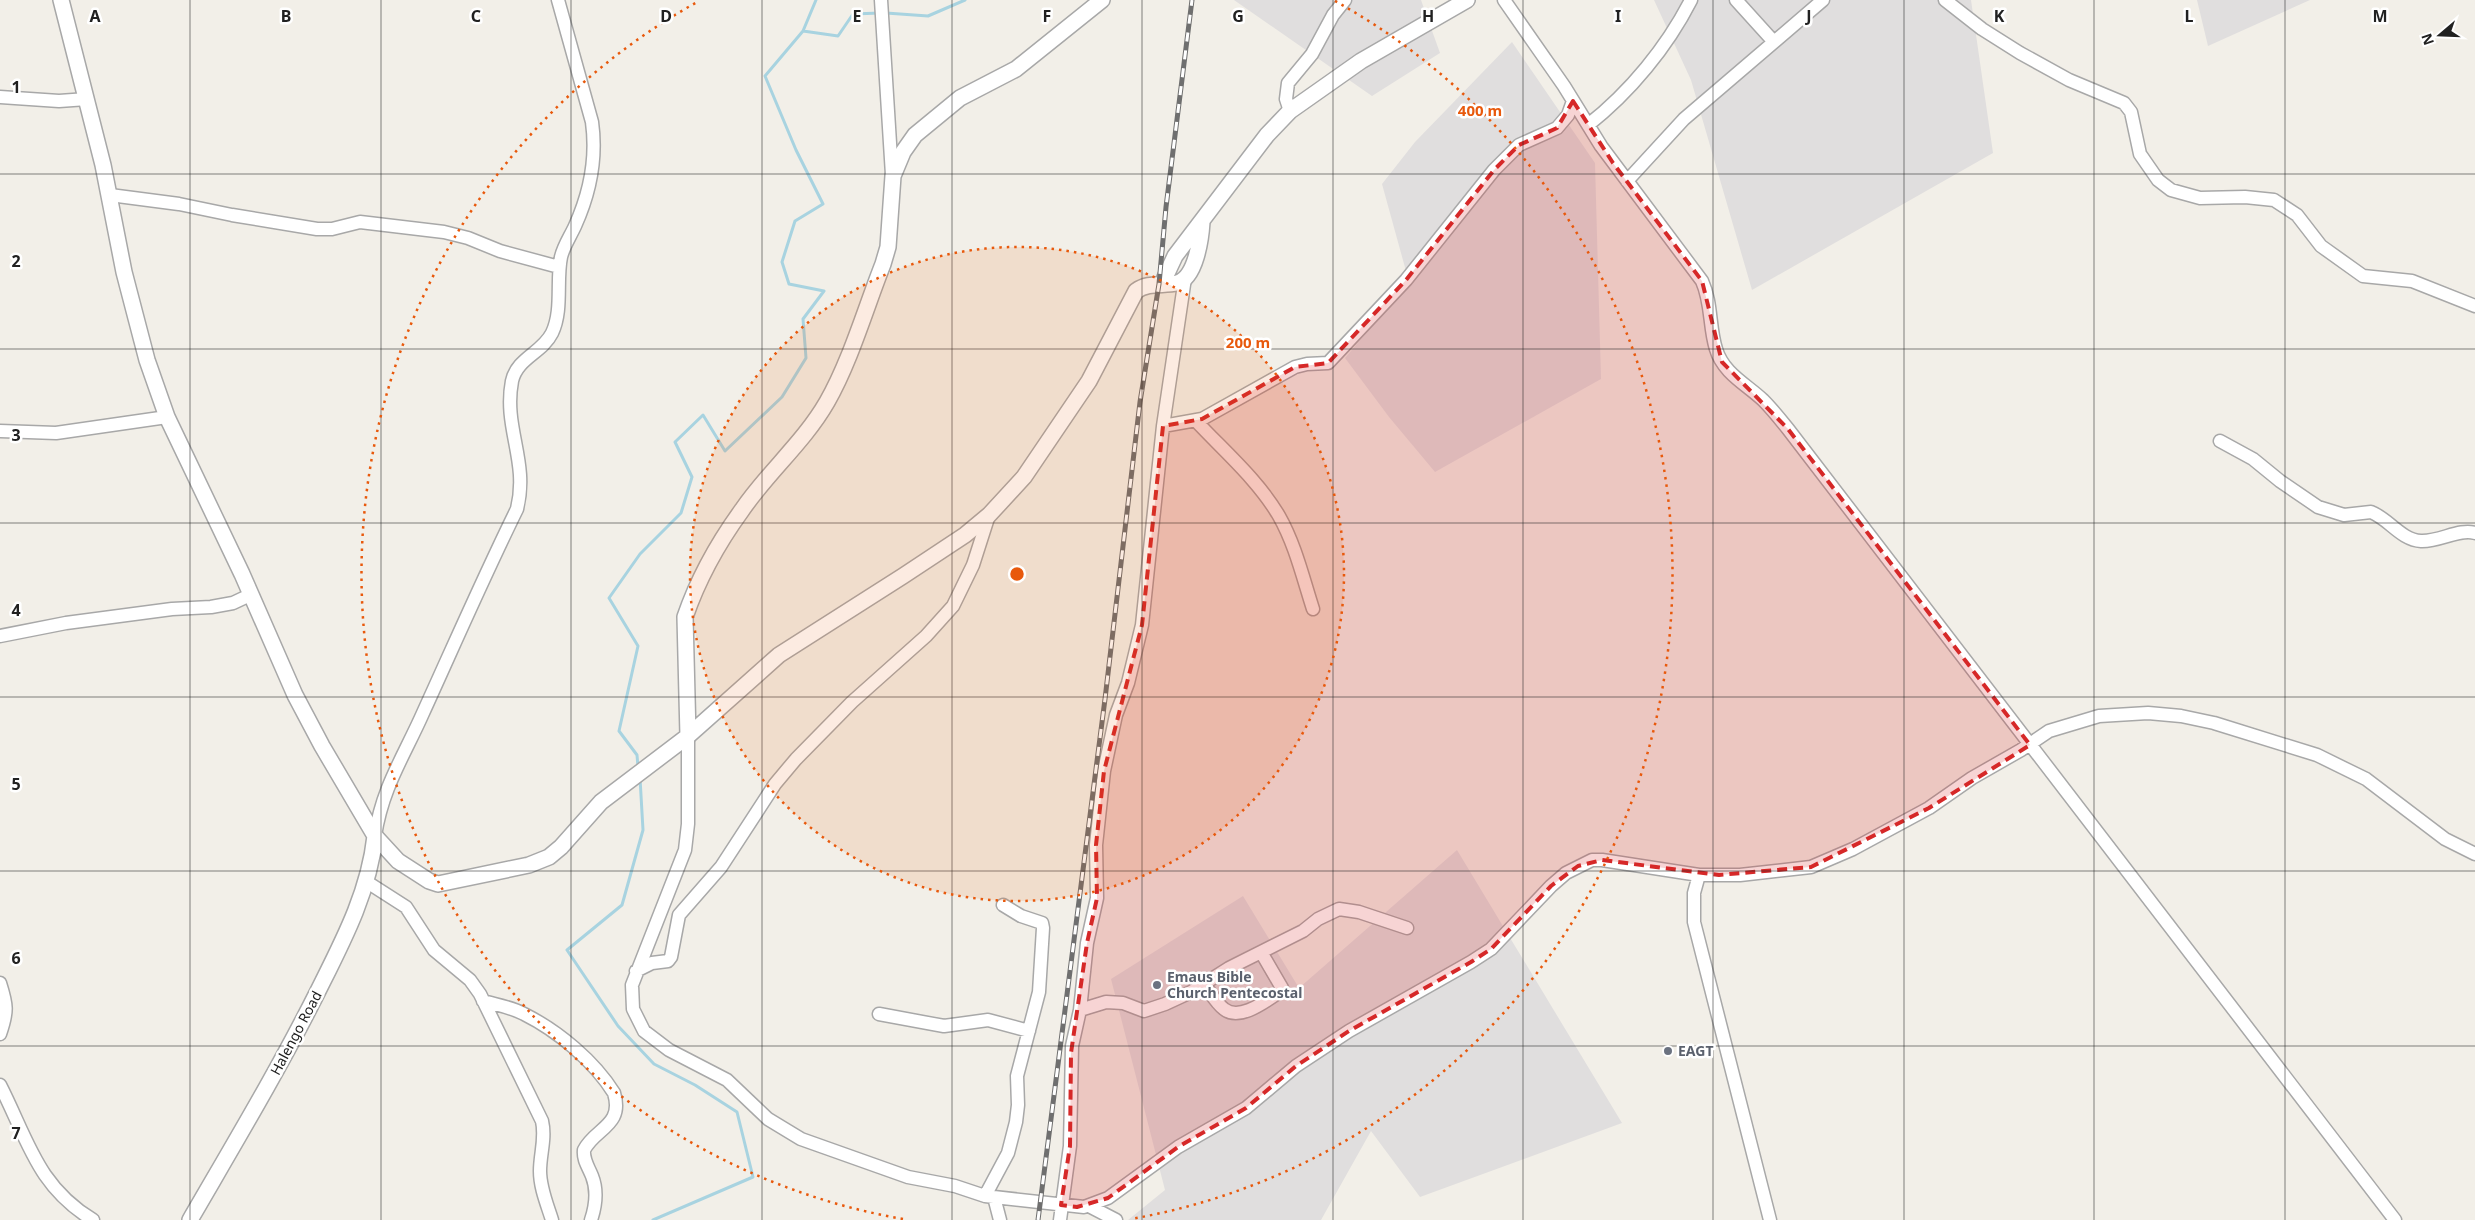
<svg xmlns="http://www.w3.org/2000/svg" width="2475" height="1220" font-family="'Noto Sans',sans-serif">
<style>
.residential{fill:#e0dede}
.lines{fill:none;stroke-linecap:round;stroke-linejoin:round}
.stream{stroke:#a8d3e0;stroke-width:3}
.minor-casing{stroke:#a8a8a8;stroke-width:15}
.tertiary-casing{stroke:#a8a8a8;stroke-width:18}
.minor{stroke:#fff;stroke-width:12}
.tertiary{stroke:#fff;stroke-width:15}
.rail-casing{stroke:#6f6f6f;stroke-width:5}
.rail{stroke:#fff;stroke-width:3;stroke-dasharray:9;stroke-linecap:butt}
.marked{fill:#d62828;fill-opacity:0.2;stroke:#d62828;stroke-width:4;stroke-dasharray:10 6;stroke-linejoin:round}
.grid{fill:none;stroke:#212121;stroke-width:1;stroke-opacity:0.55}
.ring{fill:none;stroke:#e8590c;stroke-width:2.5;stroke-dasharray:2.5 5}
.worship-dot{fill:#6b7280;stroke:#fff;stroke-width:2}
.labels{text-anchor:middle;stroke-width:5;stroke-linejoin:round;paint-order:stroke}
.worship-label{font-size:14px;font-weight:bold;fill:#5b616d;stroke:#fff;text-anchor:start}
.street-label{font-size:14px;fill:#212121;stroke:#fff}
.grid-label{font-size:16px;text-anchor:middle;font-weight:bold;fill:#212121;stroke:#fff;stroke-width:5;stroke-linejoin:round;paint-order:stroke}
.centre{fill:#e8590c;stroke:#fff;stroke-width:2.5}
.ring-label{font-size:15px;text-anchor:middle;font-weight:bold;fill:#e8590c;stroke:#fff;stroke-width:5;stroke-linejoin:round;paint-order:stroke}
</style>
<rect width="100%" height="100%" fill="#f2efe8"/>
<path class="residential" d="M1234,0H1421L1440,53L1372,96Z
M1654,0H1971L1993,153L1752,290L1691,80Z
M2197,0H2310L2208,46Z
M1512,42L1595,163L1601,379L1435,472L1389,417L1345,358L1409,282L1382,184L1415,142Z
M1457,850L1622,1123L1420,1197L1371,1131L1321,1220H1128L1165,1190L1111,979L1243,896L1299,988Z"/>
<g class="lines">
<path class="stream" d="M886,13L928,16L965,0
M803,31L838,36L853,14L880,13
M638,767L637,755L619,731L638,646L609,598L640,554L681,513L692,477L675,442L703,415L725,451L782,397L806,358L803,319L824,291L789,284L782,262L795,221L823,204L796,150L765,76L803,31L816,0
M640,778L643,830L622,905L567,950L618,1026L654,1064L695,1085L737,1112L753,1177L653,1220"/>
<defs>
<path id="minor" d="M881,0L892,175
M1504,0L1564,86L1601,146L1702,281C1712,303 1709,327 1716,349C1723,373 1746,384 1763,400C1772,409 1780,419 1788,429L2395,1220
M1736,0L1774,42
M1945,0L1982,29L2020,53L2069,80L2124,103L2131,112L2140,154L2158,180L2171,190L2200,198L2245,197L2274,200L2297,215L2321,246L2363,276L2412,281L2475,306
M0,97L59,101L87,99
M1290,111L1286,99L1288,83L1312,54L1333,15L1345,0
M1588,125C1630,92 1667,47 1691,0
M1627,181L1684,119L1823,0
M110,195L179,204L232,215L317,229H332L360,222L444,232L468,238L500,251L559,267
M1196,421C1224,451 1258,480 1279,516C1295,544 1303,578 1313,609
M1163,426L1202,419L1295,367L1307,364L1328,363L1406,280L1494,170L1519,145L1557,128L1568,115L1573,101
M0,431L56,433L167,417
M2220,441L2253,459L2280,481L2318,507L2344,515L2371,512C2389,519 2401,540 2421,541C2439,542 2460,528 2475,533
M0,636L66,623L172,609L211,607L233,603L250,595
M688,736V824L685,850L632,985L633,1009L644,1031L669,1050L727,1080L768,1119L801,1139L908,1177L955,1186L985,1196L1084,1207L1108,1198L1178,1147L1246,1108L1296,1066L1349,1031L1471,962L1491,949L1551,886L1566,873L1592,860H1602L1699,875H1740L1811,867L1853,849L1929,808L1972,778L2021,750L2049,731L2099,716L2148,713L2181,716L2214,723L2317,755L2366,779L2445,839L2475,854
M375,836C382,788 404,756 423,713C454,645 484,576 517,509C529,461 503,428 512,381C517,358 542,353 552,333C563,310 556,281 561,257C564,245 570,237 575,226C590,193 597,158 592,122L558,0
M1699,875L1694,893V922L1770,1220
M367,882L406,907L434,950L470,980L480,994L542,1121C546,1138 540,1154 540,1171C540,1188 547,1204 552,1220
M636,971L652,963L668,961L671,957L679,915L721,867L775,784L796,759L852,702L926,636L953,606L973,565L989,515
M0,983C7,1005 8,1011 0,1034
M1204,984C1210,992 1216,1003 1224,1009C1240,1022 1267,1000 1281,991L1282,988L1261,952
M483,1001C497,1005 511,1007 524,1014C558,1031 594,1061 614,1093C624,1126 595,1128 584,1150C583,1160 588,1166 592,1176C598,1191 596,1205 591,1220
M1080,1010L1106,1002L1123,1003L1144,1011L1165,1004L1191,992L1229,968L1303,931L1318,919L1339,909L1359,912L1407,928
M879,1014L944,1026L988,1020L1029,1031
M0,1085C28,1140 37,1186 93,1220
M985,1196L1008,1153L1016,1122L1018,1105L1017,1076L1039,992L1043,928L1042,923L1021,916L1003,905
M994,1197L1000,1220
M1089,1206L1116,1220
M1060,1220L1070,1146L1072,1046L1080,1010L1087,943L1097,898L1096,845L1104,771L1116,715L1128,683L1142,625L1163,426L1185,278"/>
<path id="tertiary" d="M61,0L103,165L124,272L136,318L147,360L167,417L242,574L295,695L322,746L375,836L398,861L429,881L438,884L529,865L549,857L561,847L601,802L688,736L779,655L903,576L965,535L989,515L1024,477L1089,381L1136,291C1148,282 1163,286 1177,283C1196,278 1201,238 1202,222
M1162,284L1175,256L1267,135L1290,111L1361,61L1467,0
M688,736L685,617C698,579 718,543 742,510C768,472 804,442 827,402C850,362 866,307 883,264L888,247L893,176L903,152L915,135L960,98L1016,69L1102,0
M190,1220C234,1144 279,1069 318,991C343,941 369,892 375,836"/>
</defs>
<use href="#minor" class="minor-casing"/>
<use href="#tertiary" class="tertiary-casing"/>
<use href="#minor" class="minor"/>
<use href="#tertiary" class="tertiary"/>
<defs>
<path id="rail" d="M1038,1220L1105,699L1140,402L1159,284L1166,207L1192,0"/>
</defs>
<use href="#rail" class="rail-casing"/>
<use href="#rail" class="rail"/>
</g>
<path class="marked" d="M1573,101L1613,163L1702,281L1722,362L1788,429L2030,745L1929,808L1811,867L1719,875L1602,860L1578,866L1551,886L1491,949L1471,962L1349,1031L1296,1066L1246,1108L1178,1147L1108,1198L1077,1207L1061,1205L1070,1146L1071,1053L1087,943L1097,898L1096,845L1104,771L1142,625L1163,426L1202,419L1295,367L1328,363L1406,280L1494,170L1519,145L1557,128Z"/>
<path class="grid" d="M190,0V1220M381,0V1220M571,0V1220M762,0V1220M952,0V1220M1142,0V1220M1333,0V1220M1523,0V1220M1713,0V1220M1904,0V1220M2094,0V1220M2285,0V1220M0,174H2475M0,349H2475M0,523H2475M0,697H2475M0,871H2475M0,1046H2475"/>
<circle cx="1017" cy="574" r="327" fill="#e8590c" fill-opacity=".12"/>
<g class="ring">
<circle cx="1017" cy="574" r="327"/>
<path d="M903 1219A655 655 0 0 1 699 1M1335 1A655 655 0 0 1 1131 1219"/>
</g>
<g class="worship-dot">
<circle cx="1157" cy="985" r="5"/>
<circle cx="1668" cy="1051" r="5"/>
</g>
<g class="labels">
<g class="worship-label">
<text x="1167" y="982">Emaus Bible<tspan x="1167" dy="16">Church Pentecostal</tspan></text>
<text x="1678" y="1056">EAGT</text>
</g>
<g class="street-label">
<text transform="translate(296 1033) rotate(-62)" y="5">Halengo Road</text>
</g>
</g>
<g class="grid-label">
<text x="95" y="22">A</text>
<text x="286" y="22">B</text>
<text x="476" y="22">C</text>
<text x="666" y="22">D</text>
<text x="857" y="22">E</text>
<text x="1047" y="22">F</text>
<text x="1238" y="22">G</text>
<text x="1428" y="22">H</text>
<text x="1618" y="22">I</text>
<text x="1809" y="22">J</text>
<text x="1999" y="22">K</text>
<text x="2189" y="22">L</text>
<text x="2380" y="22">M</text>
<text x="16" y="93">1</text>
<text x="16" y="267">2</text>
<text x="16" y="441">3</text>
<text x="16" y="616">4</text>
<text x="16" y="790">5</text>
<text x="16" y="964">6</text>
<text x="16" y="1139">7</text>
</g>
<circle cx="1017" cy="574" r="8" class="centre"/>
<g class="ring-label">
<text x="1480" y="116">400 m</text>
<text x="1248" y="348">200 m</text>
</g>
<g transform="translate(2440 35) rotate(251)" stroke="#ffffff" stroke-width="4" paint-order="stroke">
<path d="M0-4L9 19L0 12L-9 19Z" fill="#212121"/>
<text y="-8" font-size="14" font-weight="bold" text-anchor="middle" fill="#212121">N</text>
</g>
</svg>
